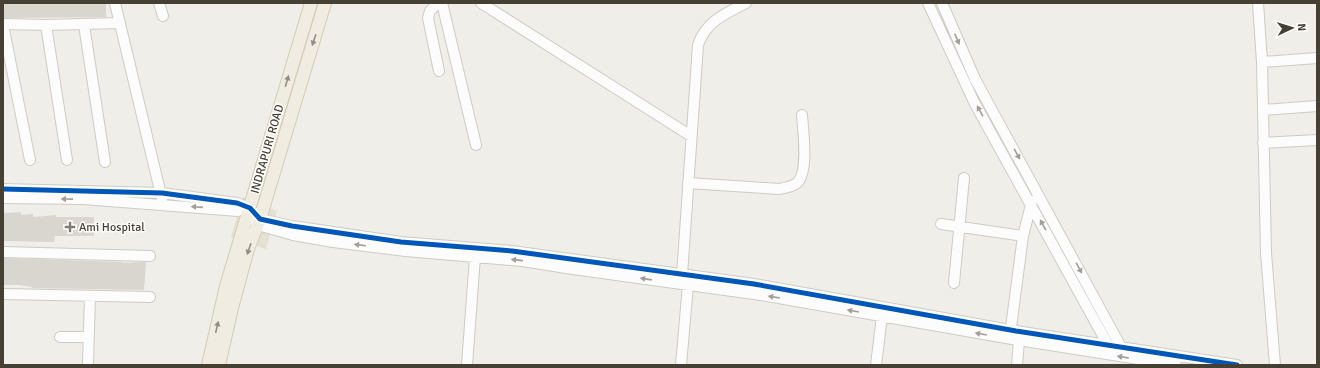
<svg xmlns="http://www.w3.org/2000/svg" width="1320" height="368" font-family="Signika,sans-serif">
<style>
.residential{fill:#e5e0d4}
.building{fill:#d9d6d0}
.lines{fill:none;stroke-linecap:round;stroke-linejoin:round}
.minor-casing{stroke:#cecbc5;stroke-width:12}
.major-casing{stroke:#d4cbb3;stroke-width:14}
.minor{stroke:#fdfcfc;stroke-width:10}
.major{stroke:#f1ece2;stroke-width:12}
.cycleway-casing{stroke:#fff;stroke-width:8}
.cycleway{stroke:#0057b8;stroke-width:5}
.oneway{fill:#a29e98}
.oneway2{fill:#938d82}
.poi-dot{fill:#827c72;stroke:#fff;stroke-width:1.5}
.labels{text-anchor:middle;stroke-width:3;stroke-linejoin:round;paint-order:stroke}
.street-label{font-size:12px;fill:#463f33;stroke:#fff}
.poi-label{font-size:12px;fill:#463f33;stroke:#fff;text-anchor:start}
</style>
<rect width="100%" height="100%" fill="#f0eee8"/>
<path class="residential" d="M243,197L277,211L266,249L231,237Z"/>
<path class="building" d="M3,3H106V17L3,18Z
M21,212V215L33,214V217L56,215V217H94V236H55L54,242L3,241V213Z
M3,258L123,262L122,263L146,262L144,290L32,288V287L19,285H3Z"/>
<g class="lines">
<defs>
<path id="minor" d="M115,3L162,199
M159,3L163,16
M438,3L430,11L428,18L439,71
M442,3L476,145
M481,3L691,136
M928,3L974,102L1108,345
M942,3L975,79L1121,347
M1258,3L1262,62L1266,253L1275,365
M3,24L46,25L120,23
M3,25L30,160
M46,25L67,160
M84,25L105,162
M1262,62L1317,58
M1263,110L1317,106
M1263,143L1317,140
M688,183L779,189C785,188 792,187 797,183C809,172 803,131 802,115
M3,189L162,193L237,203L250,208L260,219L292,226L401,242L512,251L754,284L1016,331L1237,365
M3,198L83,199L238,211
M253,220L258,225L293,235L333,242L406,251L522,261L573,269L761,295L1012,339L1176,365
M941,224L1023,236
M3,252L150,256
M682,275L698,45C706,21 725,14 746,3
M954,283L964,178
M3,294L150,297
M1010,335L1023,236L1032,201
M60,337H89
M88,364L90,296
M467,365L475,257
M681,365L688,285
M876,365L882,316
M1017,365L1019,341"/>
<path id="major" d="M208,365L226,286L311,3
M219,365L232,308L248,249L260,219L325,3"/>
</defs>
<use href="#minor" class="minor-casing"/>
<use href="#major" class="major-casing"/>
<use href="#minor" class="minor"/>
<use href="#major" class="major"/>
<defs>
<path id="cycleway" d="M3,189L162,193L237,203L250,208L260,219L292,226L401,242L512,251L754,284L1016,331L1237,365"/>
</defs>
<use href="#cycleway" class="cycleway-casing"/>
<use href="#cycleway" class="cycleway"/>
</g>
<defs><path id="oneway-solid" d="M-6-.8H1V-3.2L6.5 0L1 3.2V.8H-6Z"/></defs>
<g class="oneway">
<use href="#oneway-solid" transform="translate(957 39) rotate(66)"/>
<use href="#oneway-solid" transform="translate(980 111) rotate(-119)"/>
<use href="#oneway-solid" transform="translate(1017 154) rotate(61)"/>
<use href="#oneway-solid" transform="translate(67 199) rotate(-179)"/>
<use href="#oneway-solid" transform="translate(197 207) rotate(-176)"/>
<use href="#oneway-solid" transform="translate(1043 225) rotate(-119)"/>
<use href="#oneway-solid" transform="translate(360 245) rotate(-173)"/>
<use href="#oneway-solid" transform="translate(517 260) rotate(-174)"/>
<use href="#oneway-solid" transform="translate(1079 268) rotate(61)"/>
<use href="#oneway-solid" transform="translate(646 279) rotate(-172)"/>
<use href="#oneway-solid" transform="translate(774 297) rotate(-171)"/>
<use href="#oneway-solid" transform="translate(853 311) rotate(-170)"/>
<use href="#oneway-solid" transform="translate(981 334) rotate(-170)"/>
<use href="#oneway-solid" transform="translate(1123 357) rotate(-171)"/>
</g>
<g class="oneway2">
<use href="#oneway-solid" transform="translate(314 40) rotate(108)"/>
<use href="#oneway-solid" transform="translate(287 81) rotate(-74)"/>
<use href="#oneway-solid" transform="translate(249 249) rotate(109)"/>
<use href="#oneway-solid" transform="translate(217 327) rotate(-77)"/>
</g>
<path class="poi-dot" d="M68 221h4v4h4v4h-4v4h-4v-4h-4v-4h4z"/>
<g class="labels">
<g class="street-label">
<text transform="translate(267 149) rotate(-74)" y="4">INDRAPURI ROAD</text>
</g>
<g class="poi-label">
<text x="79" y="231">Ami Hospital</text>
</g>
</g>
<rect width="1320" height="368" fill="none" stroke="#463f33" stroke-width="8"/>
<g transform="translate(1292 28) rotate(86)" stroke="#ffffff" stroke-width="3" paint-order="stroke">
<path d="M0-3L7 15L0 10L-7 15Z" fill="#463f33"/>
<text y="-6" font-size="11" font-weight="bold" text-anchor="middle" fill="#463f33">N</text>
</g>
</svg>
